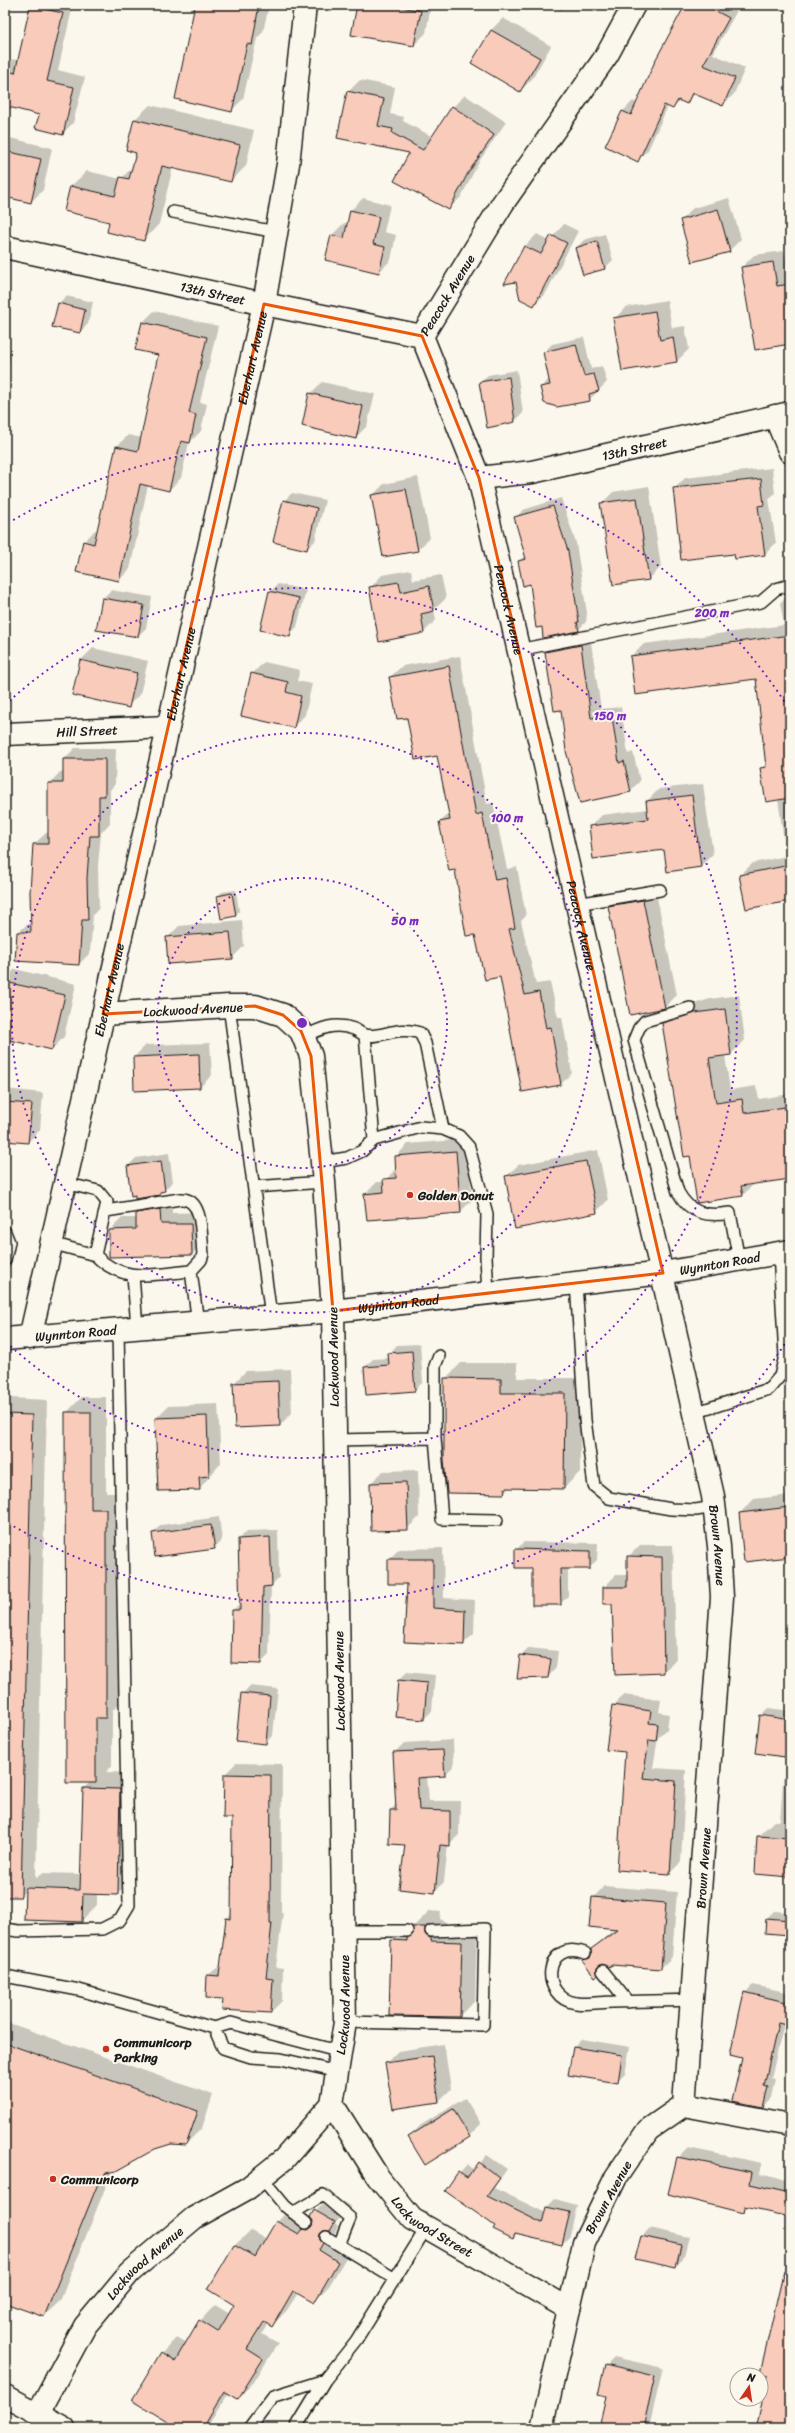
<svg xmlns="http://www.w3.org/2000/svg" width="795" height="2433" font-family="Sriracha,sans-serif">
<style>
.shadow{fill:#0003}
.building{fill:#f8cbba;stroke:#1c1c1c}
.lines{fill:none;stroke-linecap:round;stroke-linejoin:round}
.service-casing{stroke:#1c1c1c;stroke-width:14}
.minor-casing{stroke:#1c1c1c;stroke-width:25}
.tertiary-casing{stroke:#1c1c1c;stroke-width:25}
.secondary-casing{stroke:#1c1c1c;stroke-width:25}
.primary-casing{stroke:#1c1c1c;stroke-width:25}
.service{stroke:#fbf7ec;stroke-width:11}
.minor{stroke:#fbf7ec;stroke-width:22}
.tertiary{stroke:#fbf7ec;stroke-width:22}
.secondary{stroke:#fbf7ec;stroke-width:22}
.primary{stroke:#fbf7ec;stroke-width:22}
.marked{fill:none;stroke:#e8590c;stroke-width:3;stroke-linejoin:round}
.ring{fill:none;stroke:#7b2cbf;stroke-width:2;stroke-dasharray:2 4}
.poi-dot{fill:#c8321e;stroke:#fbf7ec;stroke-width:1.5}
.labels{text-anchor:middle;stroke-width:4;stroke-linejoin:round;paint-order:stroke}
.street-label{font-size:13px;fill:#1c1c1c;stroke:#fbf7ec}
.poi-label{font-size:13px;font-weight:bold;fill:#1c1c1c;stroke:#fbf7ec;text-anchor:start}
.centre{fill:#7b2cbf;stroke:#fbf7ec;stroke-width:2}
.ring-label{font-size:12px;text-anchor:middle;font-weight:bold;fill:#7b2cbf;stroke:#fbf7ec;stroke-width:4;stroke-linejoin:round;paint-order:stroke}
</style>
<rect width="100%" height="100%" fill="#fbf7ec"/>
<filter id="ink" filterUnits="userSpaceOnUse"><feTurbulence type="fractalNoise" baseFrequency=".025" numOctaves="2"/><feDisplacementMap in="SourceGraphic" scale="8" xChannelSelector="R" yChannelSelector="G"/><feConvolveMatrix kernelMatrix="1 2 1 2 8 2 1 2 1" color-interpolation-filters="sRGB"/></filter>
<g filter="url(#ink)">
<path class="shadow" d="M32,5H73L58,70L85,77L73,123L62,134L40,114L5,105V67L13,59L19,61Z
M195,5H269L263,32L257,38L243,99L231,111Z
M358,5H431L426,33L414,45Z
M551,5H566L561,10Z
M687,5H735L739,7L713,54L745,68L734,94L723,105L696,93L687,102L681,100L673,108L668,106L648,150L637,160L623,111L633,101L637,103Z
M503,18L551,46L532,79L520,91L491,30Z
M360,80L395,87L390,114L404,117L403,121L433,137L453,107L465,95L506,122L480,160L461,197L449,209L411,152L338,137L348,92Z
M150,105L254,130L246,166L231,181L173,167L159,224L144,240L111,221L66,211L71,186L87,171L121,179L134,165L137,152L134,120Z
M10,138L52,148L43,190L31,202L10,197L5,203V143Z
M363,198L390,205L384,232L396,235L391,260L379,272L326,260L332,235L344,223L348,224L351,210Z
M729,198L741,239L729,251L681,220L693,208Z
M564,224L578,231L546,293L534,305L517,281L506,283L525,246L537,234L549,241Z
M605,234L613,260L605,268L583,274L576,248L584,240Z
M784,251L790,274V343L742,267L754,255Z
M66,296L93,302L88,324L80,332L58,304Z
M667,300L672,328L685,326L689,349L677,361L614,319L626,307Z
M154,311L218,326L200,402L207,404L201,431L189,443L181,478L169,490L148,485L130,569L119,580L84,542L95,530L98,531L117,446L128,435L142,438L160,355L137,349L143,322Z
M584,337L591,369L602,366L607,382L589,400L541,387L549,379L544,352L552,344Z
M5,351L11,352L5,383Z
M517,370L523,413L515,421L480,383L488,375Z
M322,382L375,394L367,426L355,438L310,394Z
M772,468L775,493L769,499L776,543L765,554L735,553L674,489L685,478Z
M418,477L430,538L417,550L372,496L384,484Z
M649,486L661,567L649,579L601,504L613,492Z
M292,493L325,500L315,541L307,549L284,501Z
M561,498L576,543L587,613L586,622L578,630L543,626L531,583L519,561L526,554L515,518L523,510Z
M411,570L413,580L441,575L446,598L434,610L436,620L424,632L380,641L370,588L382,575Z
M278,584L306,590L297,627L289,635L270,592Z
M111,590L152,597L146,628L138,636L103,598Z
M790,593V902L746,908L740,875L753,863L786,856L778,799L761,769L766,764L757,678L631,656L644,644L784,625L780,603Z
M590,636L601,709L621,707L628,754L633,752L640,781L630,791L561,709L546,652L556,642Z
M93,648L148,661L140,694L128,706L81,660Z
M460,656L487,804L493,803L507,869L517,867L526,916L521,921L536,984L550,982L558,1017H562L572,1073L560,1085L475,934L440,822L450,813L438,755L407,716L390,677L402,666Z
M264,662L300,670L297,681L312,684L305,715L293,727L252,674Z
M75,748H116L115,784L110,790V823L101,833L98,866L99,908L93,915L90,953L79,964L18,932L32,921L34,844L46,833H49V784L60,772H64V759Z
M703,784L713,854L701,866L665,849L590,827L602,815L648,809L647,801L659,789Z
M655,888L677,995L665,1007L609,906L621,894Z
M236,890L239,911L236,915L218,896L222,892Z
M242,920L244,946L232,958L167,938L179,926Z
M15,969L76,984L64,1037L52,1049L5,1038V979Z
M739,995L745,1040L731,1054L725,1055L730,1090L756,1086L759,1099L790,1094V1178L755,1183L742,1196L690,1155L663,1024L677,1009L710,999Z
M210,1043L212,1075L200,1087L134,1057L146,1045Z
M5,1089L43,1093L40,1130L28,1142L5,1140Z
M467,1139L472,1200L460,1212L365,1194L377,1182H384L397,1167L396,1156L408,1144Z
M598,1150L608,1200L596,1212L506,1177L518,1165Z
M169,1153L173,1182L159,1194L128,1166L136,1158Z
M172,1198V1213L203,1212L204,1242L192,1254L110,1230L122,1218H137V1214L149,1202Z
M420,1344L423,1382L415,1390L367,1394L365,1367L373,1359L389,1358V1354L397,1345Z
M461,1363H517V1378H580V1472L564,1488L510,1487L504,1493L445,1379Z
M290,1369L292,1413L280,1425L234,1383L246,1371Z
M82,1397H106V1493H121L122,1701L112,1711V1766L106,1772L135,1773L133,1878L117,1894L97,1893V1905L81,1921L26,1891L20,1896H5V1405L11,1398L47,1400L36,1878L42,1873L82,1874L84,1788L90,1782L66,1413Z
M218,1404L221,1463L199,1489L156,1418L168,1406Z
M418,1470L419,1517L407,1529L371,1483L383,1471Z
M790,1495V1556L740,1513L754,1499Z
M219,1517L222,1540L214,1548L156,1556L153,1533L161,1525Z
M278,1530L279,1577L271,1586L269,1655L261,1663L233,1610L241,1603L239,1539L247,1531Z
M524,1542L598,1543L597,1560L589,1568H568V1596L560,1604L533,1567L516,1550Z
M640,1545H673L676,1660L664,1672L613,1603L604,1587L616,1575H628V1557Z
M443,1548L444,1598L475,1600L474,1634L463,1644L389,1559L399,1549Z
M529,1648L558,1651L556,1668L548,1677L521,1656Z
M407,1672L435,1675L432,1711L424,1719L399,1680Z
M250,1686L278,1689L273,1735L265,1743L242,1694Z
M624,1695L661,1700L659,1712L669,1714L667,1729L658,1738L653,1768L686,1770L681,1862L670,1873L626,1752L613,1706Z
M769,1708L790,1711V1751L785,1756L761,1716Z
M453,1740L454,1766L444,1775L427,1776L429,1801H460L459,1835L448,1845L444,1882L434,1892L406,1844L391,1810L396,1804L394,1753L404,1743Z
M790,1762V1876L758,1836L774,1821H780L784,1768Z
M236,1763L282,1764L281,1912H283L276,1967L283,1968L282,2001L271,2012L224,1998L208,1975L222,1964L227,1918L232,1913L233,1817H224L225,1774Z
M604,1886L677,1892L672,1957L661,1968L612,1964L607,1965L595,1976L583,1960L604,1938L616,1928L593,1898Z
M429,1911L441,1912L440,1919L446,1922L447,1925L477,1927L475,2001L459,2016L392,1941L408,1925H415Z
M774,1911L790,1912V1934L766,1919Z
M753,1985L790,1993V2023L784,2024L771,2078L775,2079L771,2098L763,2106L743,2057L745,1993Z
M9,2023L213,2095L202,2128L186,2144L171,2143L155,2148L112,2171L60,2301L44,2316L5,2302V2027Z
M582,2039L630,2047L625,2074L617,2082L569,2074L574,2047Z
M444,2044L451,2089L439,2101L386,2063L398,2051Z
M465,2098L481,2124L469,2136L409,2137L421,2125Z
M688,2148L762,2163L759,2174L790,2181V2216L748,2206L743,2212L678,2158Z
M487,2155L507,2169L494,2188L546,2213L547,2207L555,2199L577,2205L570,2236L562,2244L517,2234L513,2238L446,2190L467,2165L474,2170Z
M331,2195L350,2206L335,2224L338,2227L334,2234L353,2246L329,2286L313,2302L298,2293L287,2310L272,2326L268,2323L262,2334L278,2343L254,2382L238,2398L229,2393L205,2428H180L162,2353L177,2337L187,2343L200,2321L215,2305L230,2314L236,2304L209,2289L235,2245L251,2230L267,2239L277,2222L293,2206L311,2217Z
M650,2228L689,2237L683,2259L675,2267L642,2236Z
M790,2259V2428H756L769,2374L761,2372L783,2272L788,2267Z
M614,2357L663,2368L649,2428H600L607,2396L606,2365Z"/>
<path class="building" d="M195,5H259L252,45L247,44L232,112L175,99Z
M357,5H391L421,11L414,46L351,35Z
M685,5H705L729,18L703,65L735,78L723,106L692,93L687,104L678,100L673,109L664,105L638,162L605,146L622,111L631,115L656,59Z
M30,6L63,13L47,81L74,87L63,135L35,128L39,115L5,106V70L15,73Z
M491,30L540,58L520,92L471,63Z
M347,91L384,99L378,126L393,129L392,133L423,150L452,106L494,135L468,173L449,210L394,181L409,153L337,138Z
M134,119L240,145L231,182L162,166L144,241L107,232L109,222L64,211L70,186L115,196L120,177L129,179L136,153L126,150Z
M5,151L41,159L31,203L5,197Z
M718,209L730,252L692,262L680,220Z
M350,210L379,217L373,244L385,247L379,273L325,260L331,235L344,238Z
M551,235L567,243L534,306L520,299L516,282L504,284L524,246L541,254Z
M597,241L605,269L583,275L575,248Z
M773,262L777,286L790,284V344L755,350L741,267Z
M58,303L85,310L80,333L52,327Z
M655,311L660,340L673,337L677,362L622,371L613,318Z
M142,322L207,337L189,413L196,415L190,443L181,441L169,491L140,484L119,581L76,572L83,541L94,544L116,446L138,451L158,355L135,350Z
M576,344L584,376L594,374L599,391L589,394L590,401L557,407L544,403L540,387L550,385L543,352Z
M509,377L515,422L487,428L479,382Z
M309,393L363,406L356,439L302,426Z
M761,479L764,505L758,506L765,555L735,559L734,554L681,560L673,488Z
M406,489L418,551L383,557L371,495Z
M637,498L649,580L613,585L600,503Z
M283,500L317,508L307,550L273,542Z
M553,506L568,551L579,622H577L579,631L543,638L542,627L536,628L530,584L523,586L518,561L526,559L514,517Z
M399,582L401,592L429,586L434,611L421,614L424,633L379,642L369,587Z
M269,591L299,598L290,637L260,630Z
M102,598L144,605L138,637L96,630Z
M790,635V798L766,802L760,768L766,767L756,679L635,695L630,656Z
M581,645L591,718L612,716L619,763L624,761L631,792L580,803L566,751L561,710L554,711L545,652Z
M80,660L137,673L129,708L72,695Z
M449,666L476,815L482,813L495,880L506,878L515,928L509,929L525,995L539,992L546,1028L551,1027L561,1085L522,1092L500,977L485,980L475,935L466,936L455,870L449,871L439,822L450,820L437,756L415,760L407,718L397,719L389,677Z
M251,673L288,682L286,692L301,696L294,728L241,716Z
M63,759H105V796H99V836H90L87,878L88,920H82L79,965L15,961L17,932H31L30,892L33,844H48V783H63Z
M692,795L701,867L667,872L664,850L593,859L589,826L648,819L646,801Z
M790,865V901L746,909L739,875Z
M232,893L236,916L221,919L217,896Z
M643,900L665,1008L630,1015L608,906Z
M230,932L233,959L168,964L166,937Z
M5,982L65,995L52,1050L5,1039Z
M725,1009L731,1055L709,1058L716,1103L742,1099L744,1113L785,1107L790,1136V1179L741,1186L743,1196L697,1203L690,1156L684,1157L662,1023L695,1013Z
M199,1054L200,1088L134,1091L133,1057Z
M5,1102L32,1104L28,1143L5,1141Z
M456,1151L461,1213L367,1220L364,1194L384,1192L383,1179L396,1178L395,1156Z
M161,1161L165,1191L160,1192V1195L135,1199V1195L131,1196L127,1166Z
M586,1161L597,1213L515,1229L505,1176Z
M160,1209L161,1224H191L192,1255L109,1257V1230L136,1229V1213Z
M412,1351L415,1391L366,1395L364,1367L389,1365L388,1353Z
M444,1378L501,1379V1393H565L564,1489L505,1488L504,1494L447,1493L444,1460Z
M278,1381L280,1426L235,1428L233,1383Z
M65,1412H91V1509H106V1718H96V1783H66Z
M5,1414L32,1415L21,1897H5Z
M207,1416L209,1476L199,1477L200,1490L158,1491L155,1418Z
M406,1482L408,1530L371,1531L370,1483Z
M790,1507V1557L744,1562L739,1513Z
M211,1525L215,1549L155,1557L152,1533Z
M270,1537L272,1586L263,1587L261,1664L231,1663L232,1610H240L238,1539Z
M515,1549L590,1551V1569H560L561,1605H532V1568H515Z
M627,1556L662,1557L664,1673L615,1675L612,1604H603V1587H627Z
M388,1559H433V1608L465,1610L464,1645L404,1642L407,1584H388Z
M520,1655L551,1659L548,1678L517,1679Z
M398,1680L427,1683L424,1720L395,1717Z
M241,1693L270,1696L266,1744L236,1741Z
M612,1705L651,1711L649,1723L658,1724L656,1741L649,1740L643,1778L676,1781L670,1874L617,1870L625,1752L606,1750Z
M760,1715L790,1720L785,1757L755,1753Z
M443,1750L445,1776L417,1778L419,1810L450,1811V1846L440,1845L435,1893L399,1889L405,1845L389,1844L390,1810H396L393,1752Z
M224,1774L271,1775L270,1923H272L266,1978L273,1979L271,2013L222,2010L223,1999L206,1998L207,1975L219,1976L226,1918L231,1919L232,1818H223Z
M83,1788L120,1789L118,1895L83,1894L82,1922L24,1920L25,1888L80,1890Z
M757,1836L790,1838V1877L755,1874Z
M592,1897L666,1903L661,1969L612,1965L609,1967L602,1964L597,1968L598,1975L595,1977L582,1960L590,1958L591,1949L617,1930L589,1927Z
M766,1918L790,1920V1935L765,1933Z
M412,1927H425V1934L431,1938V1941L462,1942L460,2017L389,2016L391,1940L407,1941V1938L413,1934Z
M744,1992L790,2003V2026L778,2023L764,2086L768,2087L763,2107L732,2101L742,2058L730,2055Z
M5,2043L198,2111L186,2145L171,2144L155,2149L116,2171L106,2173L97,2186L44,2317L5,2303Z
M573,2047L622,2055L618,2083L568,2075Z
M432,2056L439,2102L393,2109L385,2063Z
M453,2109L470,2137L425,2165L408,2137Z
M677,2157L752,2172L750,2184L790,2193V2217L744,2207L743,2213L668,2194Z
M478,2162L500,2178L487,2196L542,2223L546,2207L570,2212L562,2245L515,2234L513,2239L493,2229L495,2226L445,2191L458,2172L467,2178Z
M314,2210L335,2222L330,2231H323L320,2234V2240L323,2243L319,2250L338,2262L314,2303L293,2291L272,2327L264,2322L247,2349L263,2359L238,2399L224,2391L202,2428H178L132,2400L161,2352L175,2361L199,2320L218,2332L234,2305L208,2289L234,2245L255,2257L276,2221L299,2234L303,2229L308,2230L312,2227L313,2221L310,2217Z
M641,2236L681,2245L676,2268L635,2259Z
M784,2270H790V2428H755L768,2375L760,2373Z
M605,2364L655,2376L643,2428H599L606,2397L598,2395Z"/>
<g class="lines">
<defs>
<path id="service" d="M173,212L276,232
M518,650L761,602L776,589L790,585
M577,904L660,890
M229,1006L271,1316
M690,1008L645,1021L639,1028L634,1040L678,1192C690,1214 707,1217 730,1213L739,1260
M365,1035L374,1140
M303,1038C320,1028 335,1022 354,1029C357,1030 361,1034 365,1035C380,1039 398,1025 420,1033L425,1043L443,1129
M321,1162L347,1158L362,1151L374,1140L421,1127L443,1129L459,1136L469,1147L487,1214L486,1257L488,1293
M65,1183L98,1191L107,1202L95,1255C123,1284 154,1274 191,1271
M254,1187L324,1182
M106,1211L180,1199C204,1197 201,1237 203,1254L201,1260L191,1271L198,1323
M5,1232L9,1242L5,1260
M51,1243L95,1255
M133,1275L137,1328
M576,1283L585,1420L594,1486L609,1498L671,1509L696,1510L714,1507
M694,1413L769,1389L780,1376L785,1356L779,1253
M435,1438V1366L439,1356
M335,1440L435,1438L442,1519L497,1520
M5,1929L18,1931L102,1929L120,1920L129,1905L118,1330
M344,1931H407
M585,1953C543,1938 539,1998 576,2003C588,2005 601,2002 613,2002C639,2001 666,2001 693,2000
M603,1971L628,2002
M5,1976L79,1990L214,2028L231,2023L341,2052
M345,2022L483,2025L485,1929L431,1931
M214,2028L223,2048L251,2057L281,2059L338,2072
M261,2177L285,2206L306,2223
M293,2213L323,2195L350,2218L339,2245
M326,2237L395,2279
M250,2428L274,2396L325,2380
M300,2428L297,2426L325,2380L356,2341L427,2227"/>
<g id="minor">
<path id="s1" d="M422,336L503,203L607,55L634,5"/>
<path d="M775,416L790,452"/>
<path id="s2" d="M5,734L168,727"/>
<path id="s3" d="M30,1338L264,304L288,164L305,5"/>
<path id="s4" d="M332,2104L378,2177L412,2219L569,2309"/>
<path d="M684,2105L790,2125"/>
<path id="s5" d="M38,2413L85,2326L130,2272L194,2218L248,2188L284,2159L332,2104L345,2022L333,1311L324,1182L311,1056L301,1031L283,1015L255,1006H229L103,1014"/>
</g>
<g id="tertiary">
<path id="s6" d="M479,478L713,1496L719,1546L722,1597L684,2105L648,2130L616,2177L584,2243L542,2428"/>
</g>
<g id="secondary">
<path id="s7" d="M5,247L264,304L422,336L479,478L532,472L790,413"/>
</g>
<g id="primary">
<path id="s8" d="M5,1339L333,1311L663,1273L790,1251"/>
<path d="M5,2396L64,2428"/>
</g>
</defs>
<use href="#service" class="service-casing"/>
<use href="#minor" class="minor-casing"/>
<use href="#tertiary" class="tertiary-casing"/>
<use href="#secondary" class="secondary-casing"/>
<use href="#primary" class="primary-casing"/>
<use href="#service" class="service"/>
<use href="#minor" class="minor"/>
<use href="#tertiary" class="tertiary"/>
<use href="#secondary" class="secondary"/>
<use href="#primary" class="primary"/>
</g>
</g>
<path class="marked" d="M264,304L422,336L479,478L663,1273L333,1311L311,1056L301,1031L283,1015L255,1006L103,1014Z"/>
<g class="ring">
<circle cx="302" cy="1023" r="145"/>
<circle cx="302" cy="1023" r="290"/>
<path d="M5 705A435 435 0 1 1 5 1341"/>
<path d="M788 1339A580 580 0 0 1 8 1523M8 523A580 580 0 0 1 788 707"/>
</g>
<g class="poi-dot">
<circle cx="410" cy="1195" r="4"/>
<circle cx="106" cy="2049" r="4"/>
<circle cx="53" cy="2179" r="4"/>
</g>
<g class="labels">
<g class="street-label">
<text dy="5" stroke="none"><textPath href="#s7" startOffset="213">13th Street</textPath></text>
<text dy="5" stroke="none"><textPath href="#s1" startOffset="48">Peacock Avenue</textPath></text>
<text dy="5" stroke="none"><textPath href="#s3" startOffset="1005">Eberhart Avenue</textPath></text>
<text dy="5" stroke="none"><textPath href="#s7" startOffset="738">13th Street</textPath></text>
<text dy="5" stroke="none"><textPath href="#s6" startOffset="135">Peacock Avenue</textPath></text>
<text dy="5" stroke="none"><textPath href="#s3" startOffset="681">Eberhart Avenue</textPath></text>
<text dy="5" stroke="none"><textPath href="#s2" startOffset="82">Hill Street</textPath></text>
<text dy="5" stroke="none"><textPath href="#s6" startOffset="459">Peacock Avenue</textPath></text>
<text dy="5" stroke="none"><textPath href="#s3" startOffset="357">Eberhart Avenue</textPath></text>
<text transform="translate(193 1009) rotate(-3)" y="5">Lockwood Avenue</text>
<text dy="5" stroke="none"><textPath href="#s8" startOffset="719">Wynnton Road</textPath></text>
<text dy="5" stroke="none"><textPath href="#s8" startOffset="395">Wynnton Road</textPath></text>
<text dy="5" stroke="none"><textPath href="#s8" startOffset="71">Wynnton Road</textPath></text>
<text transform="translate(333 1357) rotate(-91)" y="5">Lockwood Avenue</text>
<text dy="5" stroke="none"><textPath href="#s6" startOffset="1094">Brown Avenue</textPath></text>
<text transform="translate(339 1681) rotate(-91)" y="5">Lockwood Avenue</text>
<text transform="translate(703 1868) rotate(-86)" y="5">Brown Avenue</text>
<text dy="5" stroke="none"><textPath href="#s5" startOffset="534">Lockwood Avenue</textPath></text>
<text transform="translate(608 2197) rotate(-61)" y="5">Brown Avenue</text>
<text dy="5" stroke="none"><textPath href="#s4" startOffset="161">Lockwood Street</textPath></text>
<text dy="5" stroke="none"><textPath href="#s5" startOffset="186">Lockwood Avenue</textPath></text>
</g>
<g class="poi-label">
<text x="418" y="1200">Golden Donut</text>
<text x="114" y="2047">Communicorp<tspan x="114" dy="15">Parking</tspan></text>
<text x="61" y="2184">Communicorp</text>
</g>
</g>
<circle cx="302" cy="1023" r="6" class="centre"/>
<g class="ring-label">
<text x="712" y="617">200 m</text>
<text x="610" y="720">150 m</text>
<text x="507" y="822">100 m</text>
<text x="405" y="925">50 m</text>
</g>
<rect width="795" height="2433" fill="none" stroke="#fbf7ec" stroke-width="20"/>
<rect x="10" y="10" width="775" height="2413" fill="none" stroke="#1c1c1c" stroke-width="1.5" filter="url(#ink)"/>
<g transform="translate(749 2387) rotate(13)"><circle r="19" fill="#fbf7ec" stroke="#a29f99"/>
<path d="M0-3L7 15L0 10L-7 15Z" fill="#c8321e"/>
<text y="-6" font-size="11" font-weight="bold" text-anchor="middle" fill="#1c1c1c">N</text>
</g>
</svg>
